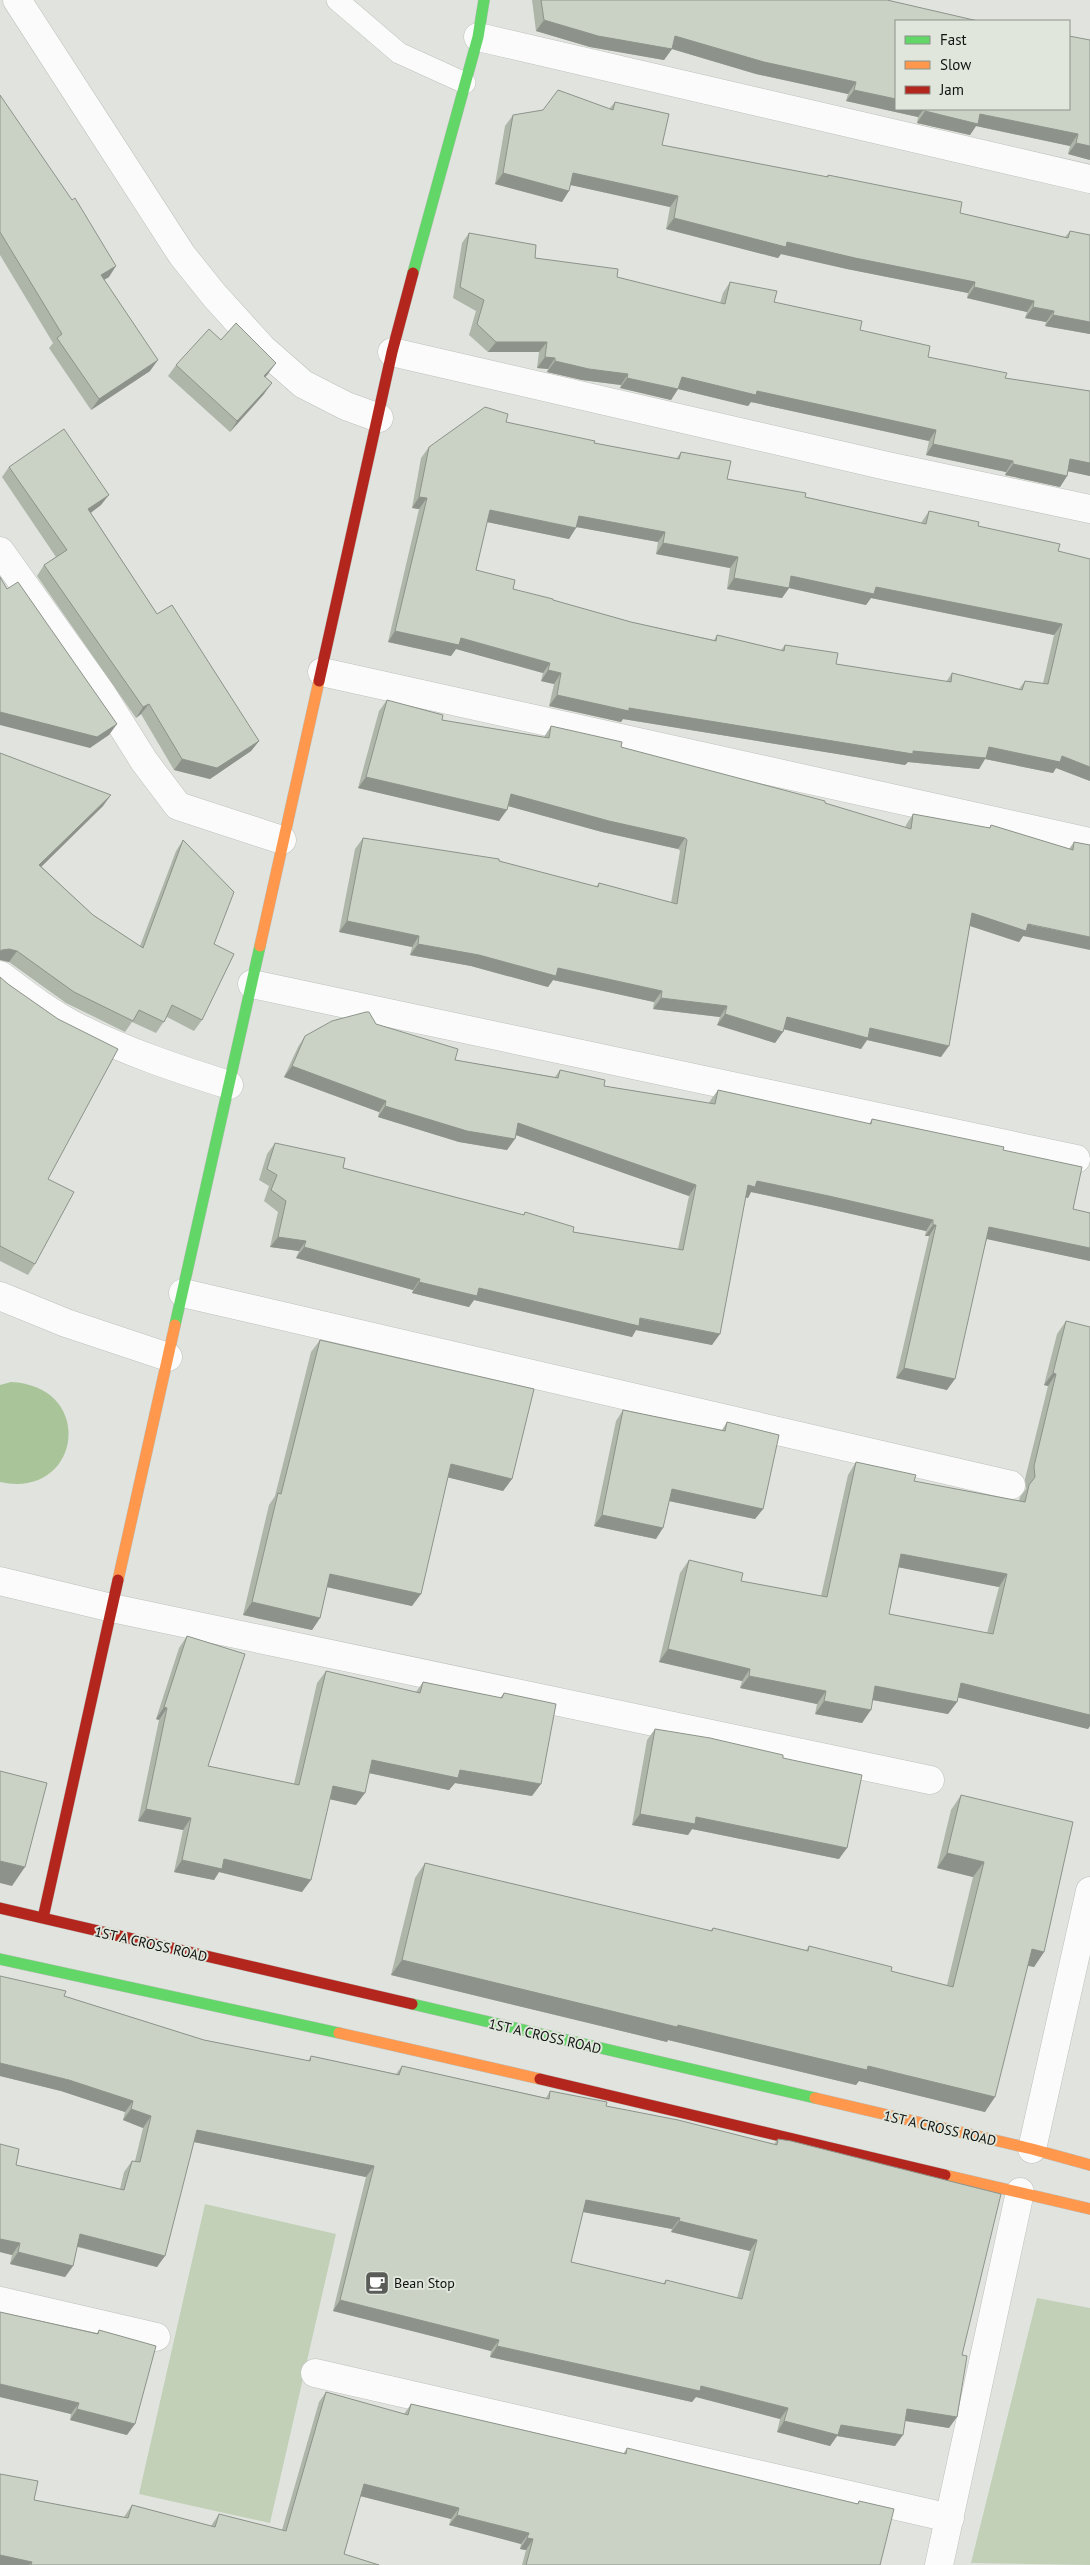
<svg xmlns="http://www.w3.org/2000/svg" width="1090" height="2565" font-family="'PT Sans',sans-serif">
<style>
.green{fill:#c2d0b8}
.water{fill:#a9c499}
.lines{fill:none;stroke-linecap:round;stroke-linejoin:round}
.lane-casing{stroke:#bdc0bc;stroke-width:22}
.street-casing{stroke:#bdc0bc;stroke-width:29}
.fast-casing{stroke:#bdc0bc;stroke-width:12}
.slow-casing{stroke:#bdc0bc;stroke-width:12}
.jam-casing{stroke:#bdc0bc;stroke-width:12}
.lane{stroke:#fafbfa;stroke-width:21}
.street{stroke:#fafbfa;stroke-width:28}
.fast{stroke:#63d668;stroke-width:11}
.slow{stroke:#ff974d;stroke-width:11}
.jam{stroke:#b3261e;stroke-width:11}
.wall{fill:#aeb5a9;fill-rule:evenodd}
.shaded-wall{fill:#8d938a}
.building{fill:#cad2c5;stroke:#8d938a;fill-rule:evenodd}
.labels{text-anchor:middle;stroke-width:4;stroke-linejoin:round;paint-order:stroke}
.street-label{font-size:14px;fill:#111310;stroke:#e0e6dc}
.poi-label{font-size:14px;fill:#111310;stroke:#e0e6dc;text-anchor:start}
</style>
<rect width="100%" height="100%" fill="#e1e4de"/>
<path class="green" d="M205,2204L336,2234L270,2523L139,2494Z
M1037,2298L1090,2308V2565L971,2563Z"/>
<path class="water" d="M11,1382C97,1386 81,1500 0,1482V1385Z"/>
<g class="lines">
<defs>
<path id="lane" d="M337,0L399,53L465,83"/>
<path id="street" d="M17,0L182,255L214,295L262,348L303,384L346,406L379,418
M478,37L1090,179
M392,352L887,466L1090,509
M0,551L102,694L144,761L178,806L282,840
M322,672L1090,842
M0,975C25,994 51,1014 79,1028C127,1052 178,1069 229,1085
M252,984L1076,1159
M183,1293L1011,1485
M0,1296L66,1323L168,1357
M0,1581L112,1608L930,1780
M1032,2149L1090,1891
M0,2301L156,2337
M315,2373L950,2518
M939,2565L1020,2192"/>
<path id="fast" d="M413,273L478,37L484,0
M175,1325L260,946
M0,1959L339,2033
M412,2004L815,2098"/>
<path id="slow" d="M260,946L319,681
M118,1580L175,1325
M339,2033L540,2079
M815,2098L1032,2149L1090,2165
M945,2175L1090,2209"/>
<path id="jam" d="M319,681L392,352L413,273
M0,1908L412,2004
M43,1918L118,1580
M540,2079L945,2175"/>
</defs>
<use href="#lane" class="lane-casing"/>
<use href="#street" class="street-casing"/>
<use href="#fast" class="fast-casing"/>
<use href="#slow" class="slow-casing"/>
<use href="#jam" class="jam-casing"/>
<use href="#lane" class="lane"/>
<use href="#street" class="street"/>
<use href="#fast" class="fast"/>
<use href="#slow" class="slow"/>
<use href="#jam" class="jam"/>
</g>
<path class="wall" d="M532,0H887L896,109H1069L1090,160L1068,154L1070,146L976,126L970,135L917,123L918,117L846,101L848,94L756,74L672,49L664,60L590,47L536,31Z
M0,95L109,277L104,280L150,371L91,410L49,348L53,343L0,255Z
M615,102L662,145L827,177L828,175L960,213L1065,237L1070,231L1090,334L1045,326L1046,322L1025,318L1027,312L967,298L968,293L847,269L781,254L778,258L666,229L670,207L571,185L562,202L495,184L505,126L513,115L609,109Z
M469,233L535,258L617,277L720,303L723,293L730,282L774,302L860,330L928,357L1005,378L1090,391V476L1068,471L1067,476L1060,487L1005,475L1006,472L926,455L929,441L751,402L748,406L678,389L671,400L620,388L621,385L582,380L547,372L548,369L537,368L539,352H488L469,335L476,311L453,298L462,243Z
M221,340L268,374L265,377L264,394L230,432L168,376L176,365Z
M506,422L594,443L676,459L681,452L727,479L921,523L929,511L1058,551L1090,559V781L1056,768L1053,773L985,759L979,769L908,762L905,765L623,719L621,722L549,706L554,684L541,681L543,673L456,649L451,656L388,642L419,509L412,508L421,458L429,447ZM487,522L569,539L576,527L658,542L656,554L730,568L727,589L782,598L789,588L866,605L871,598L1054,635L1043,683L1025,681L1019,689L952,673L946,682L836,664L785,645L781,650L717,635L714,640L631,622L513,589L476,570Z
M9,467L101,505L91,513L157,614L259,741L251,751L210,779L174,770L141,714L136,718L37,576L44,565L56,557L2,477Z
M387,700L442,720L544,737L551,726L621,747L825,803L905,828L906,825L913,814L989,828L991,825L1069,849L1074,842L1090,845L1019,942L970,926L941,1057L867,1040L861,1049L784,1029L775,1043L717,1025L720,1017L653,1009L654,1002L553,980L548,987L471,966L410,955L412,947L339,932L355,849L363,838L499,861L596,887L599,883L671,903L680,851L678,849L602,832L508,806L499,821L358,788L379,711Z
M0,753L103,806L41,866L93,915L140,946L176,851L183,840L214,944L202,1020L194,1031L167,1017L156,1033L132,1022L125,1032L66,1003L9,962L1,960Z
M0,977L48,1179L35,1264L28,1275L0,1261Z
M376,1024L455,1060L555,1077L560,1070L604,1086L709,1103L710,1101L718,1090L869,1124L872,1119L1003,1150L1073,1209L1090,1261L987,1239L947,1390L896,1378L929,1236H925L926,1231L821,1207L751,1192L748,1198L746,1197L712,1345L636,1330L632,1337L474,1300L469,1307L412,1293L413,1290L296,1258L299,1251L270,1247L278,1212L264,1201L269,1186L259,1180L267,1154L275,1143L343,1168L523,1215L525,1212L573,1232L678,1249L689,1196L516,1135L507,1150L459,1142L378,1117L379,1112L284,1077L298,1047L305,1036Z
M1066,1321L1090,1327V1726L1088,1729L958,1697L957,1702L948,1714L873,1700L862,1723L815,1714L817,1704L740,1688L742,1681L659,1662L680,1573L689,1560L741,1581L821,1596L848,1475L856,1462L914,1481L1019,1501L1020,1497L1026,1489L1025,1479L1048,1386L1044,1385L1057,1334ZM898,1567L999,1587L987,1633L889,1614Z
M320,1340L512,1479L503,1491L448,1477L412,1606L327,1587L320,1618L312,1630L243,1615L269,1505L275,1496L311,1352Z
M623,1410L722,1430L727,1422L763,1509L755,1519L669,1501L656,1539L594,1526L616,1421Z
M187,1636L208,1766L294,1784L317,1683L326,1671L416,1692L423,1682L500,1698L504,1693L532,1796L455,1783L449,1790L369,1773L356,1805L330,1799L302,1892L219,1872L214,1880L174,1872L183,1830L138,1821L159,1720L156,1719L179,1648Z
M655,1729L783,1758L839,1859L692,1829L688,1835L632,1825L647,1740Z
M961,1795L1044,1952L1034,1967L1028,1966L985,2112L859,2081L856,2085L668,2040L667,2042L391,1975L415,1878L425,1863L710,1931L713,1928L806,1950L809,1946L891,1971L947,1985L973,1877L937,1868L951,1810Z
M0,1976L204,2040L308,2061L311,2056L396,2074L402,2066L546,2098L550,2091L606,2106L774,2144L778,2139L962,2355L949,2428L905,2421L895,2446L837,2436L830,2446L777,2432L780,2419L696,2397L692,2402L490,2357L491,2351L333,2311L366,2177L194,2142L157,2267L77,2247L73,2266L65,2277L10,2264L12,2255L0,2252V2144L16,2165L120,2189L124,2172L132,2161H135L143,2128L123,2120L125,2112L61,2091L0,2076ZM583,2212L672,2229L671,2232L750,2251L737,2298L666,2280L663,2284L571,2262Z
M0,2312L97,2333L99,2330L127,2435L70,2420L71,2414L0,2397Z
M326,2392L404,2414L411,2404L623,2454L627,2448L857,2504L859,2501L880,2565H522L526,2550L520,2549L521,2544L449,2525L451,2519L360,2496L344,2554L379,2565H0L34,2500L124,2517L132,2505L211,2526L219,2514L282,2530L319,2402Z"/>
<path class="shaded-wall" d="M544,20L675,36L856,82L848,94L756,74L672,49L664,60L590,47L536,31Z
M854,90L896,99V109H924L918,117L846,101Z
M925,111L980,114L1078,134L1070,146L976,126L970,135L917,123Z
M1076,143L1090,146V160L1068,154Z
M503,173L569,191L562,202L495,184Z
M573,173L678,196L670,207L566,184Z
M674,218L787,242L975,282L968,293L847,269L781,254L778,258L666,229Z
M116,266L109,277L93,286L101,275Z
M974,287L1034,301L1027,312L967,298Z
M1033,307L1054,311L1046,322L1025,318Z
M1053,315L1090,322V334L1045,326Z
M496,342H547L539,352H488Z
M545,357L555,358L548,369L537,368Z
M158,360L150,371L91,410L99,399Z
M555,361L628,374L621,385L582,380L547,372Z
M276,363L268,374L256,387L264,376Z
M682,377L757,391L936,430L929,441L751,402L748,406L674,388Z
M627,378L678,389L671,400L620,388Z
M272,383L264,394L230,432L237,421Z
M933,444L1013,461L1006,472L926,455Z
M1070,459L1090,463V476L1062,470Z
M1013,464L1067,476L1060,487L1005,475Z
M109,495L101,505L80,520L88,509Z
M419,497L427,498L419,509L412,508Z
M490,510L576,528L569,539L482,521Z
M579,516L665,532L658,542L571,526Z
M663,543L738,557L730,568L656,554Z
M791,576L876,587L1062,624L1054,635L871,598L866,605L789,588L782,598L727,589L734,578Z
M395,631L461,638L550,663L543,673L456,649L451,656L388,642Z
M548,670L561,673L554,684L541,681Z
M557,695L629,708L913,751L989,747L1062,756L1090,767V781L1056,768L1053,773L985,759L979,769L908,762L905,765L623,719L621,722L549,706Z
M149,704L141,714L136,718L143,707Z
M0,712L117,724L109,735L90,748L0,725Z
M259,741L251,751L210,779L174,770L182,759Z
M366,777L507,810L499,821L358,788Z
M511,794L685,838L678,849L602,832L504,805Z
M111,795L103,806L32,876L39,865Z
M972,913L1090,937V950L1023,936L1019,942L964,924Z
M347,921L419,936L412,947L339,932Z
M418,944L558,968L662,991L654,1002L553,980L548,987L471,966L410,955Z
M9,949L17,951L9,962L0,960V951L2,950Z
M661,998L727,1006L720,1017L653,1009Z
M725,1014L783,1032L775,1043L717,1025Z
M787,1017L870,1028L949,1046L941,1057L867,1040L861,1049L779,1028Z
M292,1066L386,1101L379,1112L284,1077Z
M385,1106L515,1139L507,1150L459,1142L378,1117Z
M518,1123L696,1185L689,1196L510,1133Z
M757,1181L829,1196L933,1220L926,1231L821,1207L751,1192L748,1198L741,1196L748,1185Z
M933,1225H936L929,1236H925Z
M989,1227L1090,1248V1261L982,1238Z
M278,1237L306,1241L299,1251L270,1247Z
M304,1247L420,1279L413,1290L296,1258Z
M419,1282L479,1288L720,1334L712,1345L636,1330L632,1337L474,1300L469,1307L412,1293Z
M904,1368L955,1379L947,1390L896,1378Z
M1053,1373L1056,1374L1048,1386L1044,1385Z
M451,1464L512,1479L503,1491L442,1476Z
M672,1489L763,1509L755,1519L664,1500Z
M602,1515L663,1528L656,1539L594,1526Z
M901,1554L1007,1574L999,1587L892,1566Z
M330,1574L421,1594L412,1606L322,1586Z
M252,1602L320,1618L312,1630L243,1615Z
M668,1649L750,1669L742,1681L659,1662Z
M749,1676L826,1691L817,1704L740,1688Z
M961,1683L1090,1715V1726L1088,1729L952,1696Z
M875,1686L957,1702L948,1714L867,1699Z
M824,1701L871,1710L862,1723L815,1714Z
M164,1707L167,1708L159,1720L156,1719Z
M372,1760L460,1770L541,1784L532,1796L455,1783L449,1790L364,1772Z
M333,1786L365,1793L356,1805L324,1798Z
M146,1809L191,1818L183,1830L138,1821Z
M640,1814L696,1817L847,1848L839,1859L692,1829L688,1835L632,1825Z
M947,1853L984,1862L973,1877L937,1868Z
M224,1859L311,1880L302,1892L219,1872L214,1880L174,1872L182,1860Z
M0,1861L25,1867L12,1886L0,1883Z
M1032,1949L1044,1952L1034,1967L1022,1964Z
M402,1960L678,2025L868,2066L995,2097L985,2112L859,2081L856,2085L668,2040L667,2042L391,1975Z
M0,2063L69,2080L133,2101L125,2112L61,2091L0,2076Z
M131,2109L151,2116L143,2128L123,2120Z
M197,2130L374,2166L366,2177L189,2141Z
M586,2200L680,2218L672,2229L578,2211Z
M679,2221L757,2240L750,2251L671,2232Z
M80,2234L165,2256L157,2267L72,2245Z
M0,2239L20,2243L12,2255L0,2252Z
M18,2252L73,2266L65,2277L10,2264Z
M340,2300L499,2340L491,2351L333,2311Z
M497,2346L701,2386L788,2408L780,2419L696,2397L692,2402L490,2357Z
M0,2384L79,2403L71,2414L0,2397Z
M77,2409L135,2424L127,2435L70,2420Z
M907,2409L957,2417L949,2428L900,2420Z
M784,2421L841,2425L903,2435L895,2446L837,2436L830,2446L777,2432Z
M364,2484L459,2508L451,2519L356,2495Z
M457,2515L529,2533L521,2544L449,2525Z
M527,2538L533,2539L526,2550L520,2549Z
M0,2555L32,2562L29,2565H0Z"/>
<path class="building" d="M541,0H887L978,21H896V99L854,90L856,82L764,62L675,36L672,49L598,36L544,20Z
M1069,36L1090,40V146L1076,143L1078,134L980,114L978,124L925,111V109H1069Z
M558,90L613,110L615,102L669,114L662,145L828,177V175L962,202L960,213L1068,238L1070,231L1090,235V322L1053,315L1054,311L1033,307L1034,301L974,287L975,282L855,258L787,242L786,247L674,218L678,196L573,173L569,191L503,173L513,115L543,110Z
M0,95L72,200L75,198L116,266L101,275L158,360L99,399L57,338L62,334L0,232Z
M469,233L536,245L535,258L618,269L617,277L725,304L730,282L777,291L774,302L862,321L860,330L930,346L928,357L1007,373L1005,378L1090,391V463L1070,459L1067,476L1013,464V461L933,444L936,430L757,391L756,395L682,377L678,389L627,378L628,374L589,369L555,361V358L545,357L547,342H496L477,324L484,300L460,287Z
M236,323L276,363L264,376L272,383L237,421L176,365L209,329L221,340Z
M485,407L508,414L506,422L595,441L594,443L679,459L681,452L731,461L727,479L806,493L805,497L926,524L929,511L979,522L978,526L1060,544L1058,551L1090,559V767L1062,756L1060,762L989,747L986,758L913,751V754L629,708V711L557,695L561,673L548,670L550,663L461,638L459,645L395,631L427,498L419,497L429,447ZM490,510L576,528L579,516L665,532L663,543L738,557L734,578L789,588L791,576L874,594L876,587L1062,624L1048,684L1025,681L1022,690L952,673L951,682L836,664L838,653L785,645L784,651L717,635L716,641L631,622L553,600V599L513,589L515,580L476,570Z
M64,429L109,495L88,509L157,614L172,605L259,741L217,768L182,759L149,704L143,707L44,565L67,550L9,467Z
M0,577L7,589L18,582L117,724L97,737L0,712Z
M387,700L443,715L442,720L549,738L551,726L622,742L621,747L825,801V803L911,829L913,814L990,828L991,825L1073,850L1074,842L1090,845V937L1028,924L1026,931L972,913L949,1046L870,1028L868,1038L787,1017L783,1032L725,1014L727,1006L661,998L662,991L558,968L556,976L479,955L418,944L419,936L347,921L363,838L499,859V861L598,887L599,883L677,904L687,840L685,838L609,821L511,794L507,810L366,777Z
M0,753L111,795L39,865L93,915L143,948L183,840L234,892L214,944L234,954L202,1020L172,1005L164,1022L139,1010L133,1021L74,992L17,951L9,949L2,950L0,951Z
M0,977L8,984L58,1019L118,1049L48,1179L74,1192L35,1264L0,1246Z
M366,1012H369L376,1024L458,1049L455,1060L558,1078L560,1070L605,1080L604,1086L715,1104L718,1090L871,1124L872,1119L1004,1147L1003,1150L1082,1167L1073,1209L1090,1213V1248L989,1227L955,1379L904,1368L936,1225H933V1220L829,1196L757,1181L755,1187L748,1185L720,1334L640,1318L639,1326L479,1288L477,1296L419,1282L420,1279L304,1247L306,1241L278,1237L286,1201L271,1190L277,1175L267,1169L275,1143L345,1158L343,1168L524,1215L525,1212L574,1227L573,1232L683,1250L696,1185L518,1123L515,1139L467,1131L385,1106L386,1101L292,1066L305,1036L332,1021Z
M1066,1321L1090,1327V1715L961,1683L957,1702L875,1686L871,1710L824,1701L826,1691L749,1676L750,1669L668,1649L689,1560L743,1573L741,1581L827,1597L856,1462L916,1475L914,1481L1025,1502L1029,1485L1035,1477L1034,1466L1056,1374L1053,1373ZM901,1554L1007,1574L993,1634L889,1614Z
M320,1340L534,1389L512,1479L451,1464L421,1594L330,1574L320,1618L252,1602L278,1493L281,1494Z
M623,1410L725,1431L727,1422L779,1435L763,1509L672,1489L663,1528L602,1515Z
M187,1636L245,1654L208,1766L299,1785L326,1671L420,1693L423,1682L502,1698L504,1693L556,1704L541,1784L460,1770L458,1778L372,1760L365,1793L333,1786L311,1880L224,1859L222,1869L182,1860L191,1818L146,1809L167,1708L164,1707Z
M655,1729L710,1738L783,1755V1758L862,1775L847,1848L696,1817L695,1824L640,1814Z
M0,1771L47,1783L25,1867L0,1861Z
M961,1795L1073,1822L1044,1952L1032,1949L995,2097L868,2066L867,2070L678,2025L677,2027L402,1960L425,1863L712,1931L713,1928L808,1951L809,1946L892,1967L891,1971L953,1987L984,1862L947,1853Z
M0,1976L66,1991L64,1996L204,2040L310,2061L311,2056L399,2075L402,2066L549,2099L550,2091L607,2102L606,2106L678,2120L777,2145L778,2139L791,2141L1001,2194L962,2355L967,2356L957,2417L907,2409L903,2435L841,2425L838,2435L784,2421L788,2408L701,2386L700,2391L497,2346L499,2340L340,2300L374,2166L197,2130L165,2256L80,2234L73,2266L18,2252L20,2243L0,2239V2144L19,2149L16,2165L124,2190L132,2161L140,2162L151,2116L131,2109L133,2101L69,2080L0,2063ZM586,2200L680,2218L679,2221L757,2240L742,2299L666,2280L665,2284L571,2262Z
M0,2312L98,2334L99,2330L156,2346L135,2424L77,2409L79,2403L0,2384Z
M326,2392L408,2415L411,2404L626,2454L627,2448L858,2504L859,2501L894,2509L880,2565H526L533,2539L527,2538L529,2533L457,2515L459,2508L364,2484L344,2554L379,2565H31L32,2562L0,2555V2474L38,2481L34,2500L128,2518L132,2505L215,2527L219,2514L286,2531Z"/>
<defs>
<symbol id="cafe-square" viewBox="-11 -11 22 22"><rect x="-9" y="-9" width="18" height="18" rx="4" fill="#5a5c58" stroke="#e0e6dc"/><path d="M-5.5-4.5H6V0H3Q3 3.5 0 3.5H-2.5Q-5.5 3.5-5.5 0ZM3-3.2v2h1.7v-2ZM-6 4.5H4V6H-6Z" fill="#fff"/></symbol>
</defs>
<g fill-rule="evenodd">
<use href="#cafe-square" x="363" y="2269" width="28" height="28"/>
</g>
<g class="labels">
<g class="street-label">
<text transform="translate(151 1944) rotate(13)" y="5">1ST A CROSS ROAD</text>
<text transform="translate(545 2036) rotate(13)" y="5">1ST A CROSS ROAD</text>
<text transform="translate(940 2128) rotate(13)" y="5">1ST A CROSS ROAD</text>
</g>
<g class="poi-label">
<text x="394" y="2288">Bean Stop</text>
</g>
</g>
<rect x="895" y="20" width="175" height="90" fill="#e0e6dc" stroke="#8d928a"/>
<rect x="905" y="36" width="25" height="8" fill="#63d668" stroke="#8d928a"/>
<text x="940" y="45" font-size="15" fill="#111310">Fast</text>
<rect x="905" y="61" width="25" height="8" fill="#ff974d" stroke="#8d928a"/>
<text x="940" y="70" font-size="15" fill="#111310">Slow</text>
<rect x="905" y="86" width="25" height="8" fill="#b3261e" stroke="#8d928a"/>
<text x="940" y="95" font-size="15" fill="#111310">Jam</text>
</svg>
